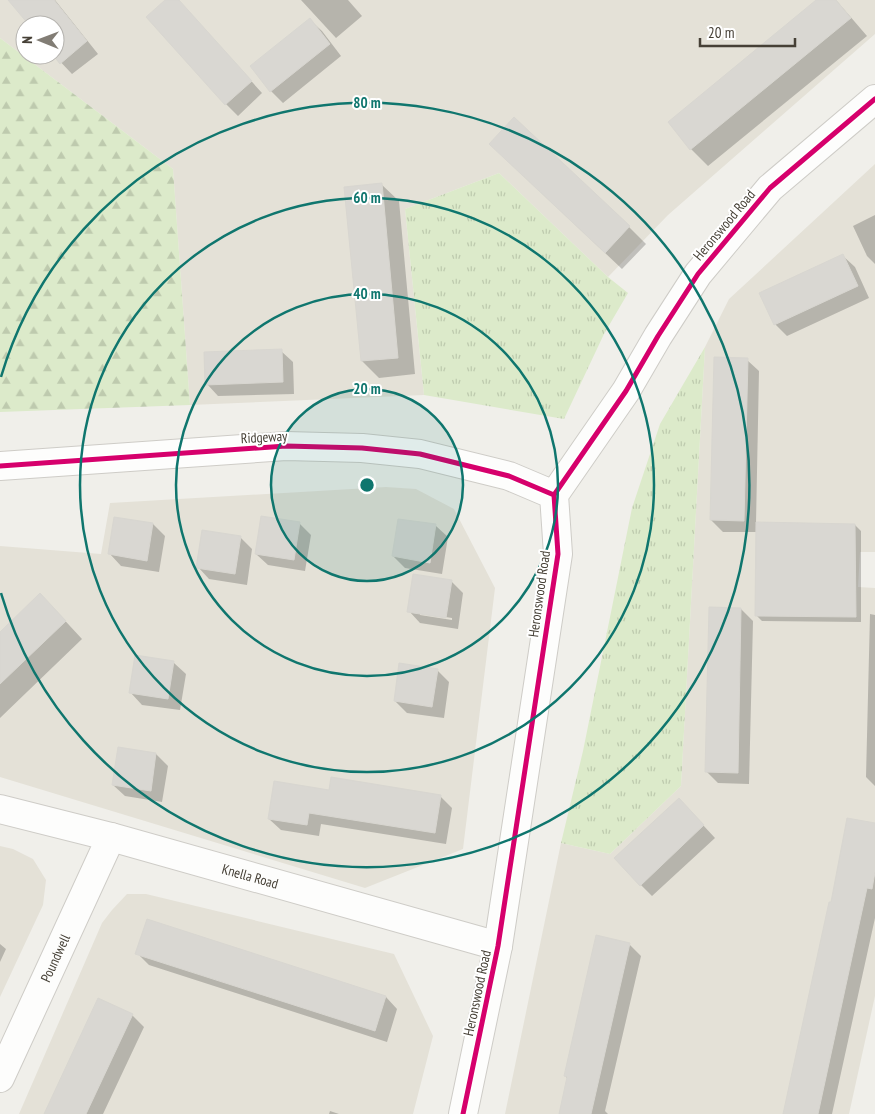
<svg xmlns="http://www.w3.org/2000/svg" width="875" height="1114" font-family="'PT Sans Narrow',sans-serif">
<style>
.residential{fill:#e4e1d7;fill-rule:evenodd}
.grass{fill:url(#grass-tufts)}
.forest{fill:url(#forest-firs)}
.shadow{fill:#0003;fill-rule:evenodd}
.building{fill:#d9d7d2;stroke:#d8d6d0}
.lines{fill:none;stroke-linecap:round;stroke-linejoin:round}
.minor-casing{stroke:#ceccc7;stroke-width:30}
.tertiary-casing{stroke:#ceccc7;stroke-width:30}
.minor{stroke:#fdfdfc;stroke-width:28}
.tertiary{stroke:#fdfdfc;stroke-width:28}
.cycleway-casing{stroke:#fff;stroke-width:8}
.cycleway{stroke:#d6006c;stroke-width:5}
.ring{fill:none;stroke:#0f766e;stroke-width:2.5}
.labels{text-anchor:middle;stroke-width:4;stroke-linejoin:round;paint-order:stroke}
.street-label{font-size:14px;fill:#464036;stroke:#fff}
.centre{fill:#0f766e;stroke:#fff;stroke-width:2.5}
.ring-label{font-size:15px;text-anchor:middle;font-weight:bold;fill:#0f766e;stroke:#fff;stroke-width:4;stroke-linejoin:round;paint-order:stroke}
</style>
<defs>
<pattern id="grass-tufts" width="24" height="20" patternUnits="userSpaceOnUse" patternTransform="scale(1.25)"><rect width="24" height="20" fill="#dceaca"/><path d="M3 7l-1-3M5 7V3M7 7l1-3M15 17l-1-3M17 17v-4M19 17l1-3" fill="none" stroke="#becaae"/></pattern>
<pattern id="forest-firs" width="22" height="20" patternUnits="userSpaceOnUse" patternTransform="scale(1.25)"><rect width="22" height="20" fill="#dceaca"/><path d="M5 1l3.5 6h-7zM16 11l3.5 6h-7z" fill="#becaae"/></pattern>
</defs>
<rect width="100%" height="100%" fill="#f0efea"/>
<path class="residential" d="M0,0H875V34L668,215L608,277L499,173L405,209L424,395L190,405L173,169L0,38ZM25,25H55V55H25Z
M875,164V552H860L858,587L875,588V996L849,1114H505L561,843L610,854L681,786L705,347L729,299Z
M386,487L416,489L454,509L495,588L463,849L365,888L0,777V546L101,554L110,503Z
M0,846L13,849L33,859L46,880L43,905L0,997Z
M127,894H146L394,954L433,1036L413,1114H19L102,923L112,910Z"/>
<path class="grass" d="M499,173L608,277L628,293L604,334L564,419L424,395L405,209Z
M705,347L681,786L610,854L561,843L583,751L632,508L660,424Z"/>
<path class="forest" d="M0,38L173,169L190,405L0,412Z"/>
<path class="shadow" d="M10,0H55L98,54L72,74L54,55L55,25H30Z
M167,0H178L262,93L238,116L226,104Z
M301,0H348L362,16L336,38Z
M818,0H836L867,36L708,166L691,149Z
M310,20L322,31L341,56L283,103L271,91L252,66Z
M508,161L629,227L646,244L622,269Z
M381,184L399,201L415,374L379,378L362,361Z
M875,215V264L867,256L853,226Z
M843,256L855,267L869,298L787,336L775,324Z
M281,351L293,362L294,394L218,396L207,384Z
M747,360L759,371L756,523L855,525L861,531V622L762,621L756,615L757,532H723L711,520Z
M399,520L436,526L448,537L442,574L405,568L393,556Z
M299,523L311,535L305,571L268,565L256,554Z
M153,524L165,536L159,572L121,566L110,554Z
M240,537L252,549L247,585L209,579L198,567Z
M451,581L463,593L458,629L420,623L409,611ZM420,613L452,618V620L420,615Z
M741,609L753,621L749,784L718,783L706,771Z
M57,612L82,639L0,718V634Z
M870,614L875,615V786L866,777Z
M136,657L174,663L186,674L180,710L142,705L131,693Z
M438,671L449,682L444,718L407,713L395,701Z
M156,754L168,766L162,802L125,796L113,785Z
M330,791L440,796L452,808L446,844L321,824L319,836L281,830L269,819Z
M690,811L715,838L652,896L641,885Z
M875,824V918L832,1114H784L832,903Z
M0,944L6,949L0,962Z
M629,944L641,956L605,1111L608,1114H560L568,1079L565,1076Z
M137,953L386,997L397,1009L387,1042L149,965Z
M132,1015L144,1027L103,1114H45Z
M330,1111L339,1114H329Z"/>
<path class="building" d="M8,0H54L87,41L60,64L53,55H55V25H29Z
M165,0H179L252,81L225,105L146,17Z
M816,0H836L851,18L690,150L668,122Z
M310,18L330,44L270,92L250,66Z
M514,117L630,226L605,253L489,144Z
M382,183L398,358L361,361L344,187Z
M843,254L858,286L774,325L759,293Z
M282,349L283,382L205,385L204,352Z
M714,357L748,358L744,521L710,520Z
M261,516L300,522L294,560L255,554Z
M114,517L153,523L147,561L108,554Z
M398,519L436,524L430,563L392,556Z
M756,522L855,524L856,617L755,616Z
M202,530L241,536L235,574L196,568Z
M413,574L452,580L446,618L407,612Z
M40,593L66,621L0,684V632Z
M709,607L741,608L738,773L705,772Z
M135,655L174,661L168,699L129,693Z
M399,663L438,669L432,707L394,701Z
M118,747L156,753L151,791L112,785Z
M331,777L441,795L435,833L309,813L307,825L268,819L274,781L329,790Z
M679,798L704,825L640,886L614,858Z
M847,818L875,823V872L872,889L867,888L818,1114H783L829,902H831Z
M147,919L386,996L375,1031L135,954Z
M596,935L630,943L591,1114H559L567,1077L564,1076Z
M98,998L133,1014L86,1114H44Z"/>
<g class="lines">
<defs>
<g id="minor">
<path id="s1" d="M0,809L111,837L498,946"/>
<path id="s2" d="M0,1078L111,837"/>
</g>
<path id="tertiary" d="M0,466L286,446L362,448L420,454L509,476L554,495
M463,1114L498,946L558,554L554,495L626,391L658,336L698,274L770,188L875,99"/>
</defs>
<use href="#minor" class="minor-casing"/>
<use href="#tertiary" class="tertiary-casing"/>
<use href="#minor" class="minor"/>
<use href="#tertiary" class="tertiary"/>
<defs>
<path id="cycleway" d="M0,466L286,446L362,448L420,454L509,476L554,495
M463,1114L498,946L558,554L554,495L626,391L658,336L698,274L770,188L875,99"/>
</defs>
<use href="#cycleway" class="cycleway-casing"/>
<use href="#cycleway" class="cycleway"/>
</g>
<circle cx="367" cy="485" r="96" fill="#0f766e" fill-opacity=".12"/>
<g class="ring">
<circle cx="367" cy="485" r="96"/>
<circle cx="367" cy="485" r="191"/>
<circle cx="367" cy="485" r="287"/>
<path d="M1 377A382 382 0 1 1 1 593"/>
</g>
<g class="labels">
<g class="street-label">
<text transform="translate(724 225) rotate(-50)" y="5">Heronswood Road</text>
<text transform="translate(264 437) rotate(-3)" y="5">Ridgeway</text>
<text transform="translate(539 594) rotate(-82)" y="5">Heronswood Road</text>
<text dy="5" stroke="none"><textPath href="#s1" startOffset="259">Knella Road</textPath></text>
<text dy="5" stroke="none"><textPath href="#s2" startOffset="132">Poundwell</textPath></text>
<text transform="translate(477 993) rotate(-78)" y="5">Heronswood Road</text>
</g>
</g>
<circle cx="367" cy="485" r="8" class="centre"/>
<g class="ring-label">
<text x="367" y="108">80 m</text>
<text x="367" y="203">60 m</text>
<text x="367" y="299">40 m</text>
<text x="367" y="394">20 m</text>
</g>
<g transform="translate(40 40) rotate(271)"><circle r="24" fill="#ffffff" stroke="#b5b3af"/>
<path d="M0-4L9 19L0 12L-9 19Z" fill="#827d75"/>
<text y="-8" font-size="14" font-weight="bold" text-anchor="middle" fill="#464036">N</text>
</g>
<path d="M700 38v8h95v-8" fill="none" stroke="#464036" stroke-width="2.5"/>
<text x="708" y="38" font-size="15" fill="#464036" stroke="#ffffff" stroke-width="4" paint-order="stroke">20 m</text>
</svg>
